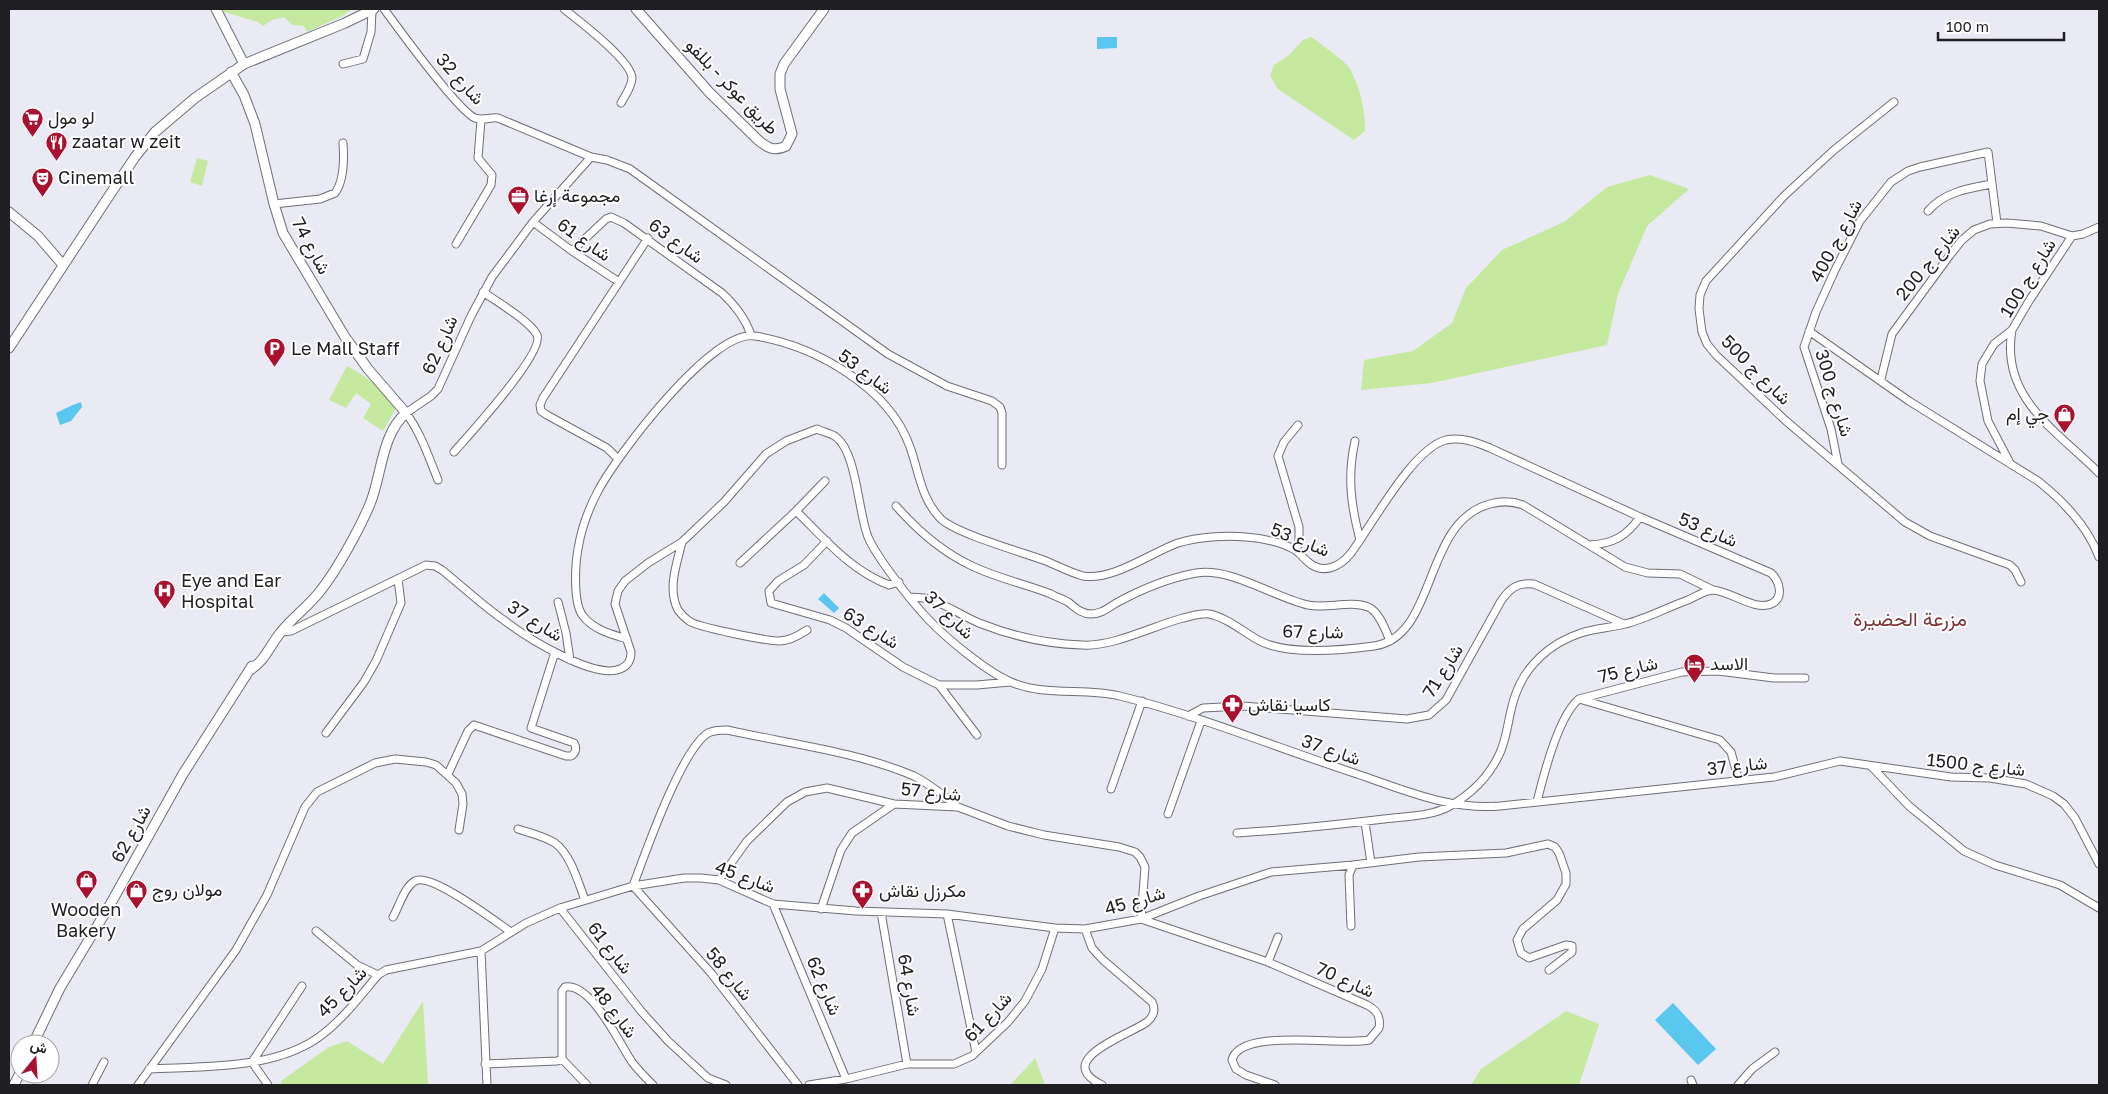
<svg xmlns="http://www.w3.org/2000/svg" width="2108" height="1094" font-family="'Golos Text',Vazirmatn,sans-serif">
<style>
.green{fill:#c6e9a0}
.water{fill:#5ac7ee}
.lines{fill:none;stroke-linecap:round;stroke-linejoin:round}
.street-casing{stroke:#6e6f78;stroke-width:9}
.secondary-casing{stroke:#6e6f78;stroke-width:11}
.street{stroke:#fff;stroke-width:7}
.secondary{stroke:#fff;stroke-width:9}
.labels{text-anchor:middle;stroke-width:4;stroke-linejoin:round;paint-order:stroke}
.street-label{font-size:18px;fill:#1f1f23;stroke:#fff}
.poi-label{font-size:18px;fill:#1f1f23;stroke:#fff;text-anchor:start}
.quarter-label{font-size:20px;fill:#7c3538;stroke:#fff}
</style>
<rect width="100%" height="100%" fill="#e9eaf4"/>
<path class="green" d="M223,9H353L342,16L307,32L304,26L292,25L284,17L272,20L263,26L258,22L224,12Z
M1311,37C1316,40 1345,62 1348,66C1359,82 1366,112 1365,131L1354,140L1278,89L1270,76L1274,65L1289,55L1303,40Z
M197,158L208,161L202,186L190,182Z
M1650,175L1689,189L1647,226L1618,294L1607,345L1432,383L1361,390L1364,360L1413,351L1452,323L1466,288L1502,250L1564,222L1607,187Z
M347,366C367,376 382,390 397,406L383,431L363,418L371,404L356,393L346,408L329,400Z
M423,1001L428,1085H281V1081L329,1047L347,1041L383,1064Z
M1566,1011L1599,1024L1579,1085H1471L1481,1069Z
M1035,1058L1045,1085H1011L1012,1083Z"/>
<path class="water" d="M1097,37H1117V48L1097,49Z
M81,402L82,407L71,421L60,425L56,413C65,409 71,405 81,402Z
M824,593L839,608L834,613L818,599Z
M1673,1003L1716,1049L1698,1065L1655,1020Z"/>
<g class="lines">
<defs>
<path id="street" d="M384,9C398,28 458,111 475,118C483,121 490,117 498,118L591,157L607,160L630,169L888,354L947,386L992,401L1000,407L1002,413V465
M564,9C579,21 631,60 632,78C632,86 625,96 621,103
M343,64L363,59L371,32L372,10
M1894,102L1834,150L1784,196L1706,281L1700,295L1699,309L1702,332L1707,344L1716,355L1786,421L1905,522L1930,536L2010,565L2015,570L2021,582
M274,204L320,199L335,193C344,181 344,157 343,143
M1928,211C1944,192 1969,188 1992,184
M533,222L572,251L619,282
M456,244L491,185L492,175L478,158L481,120
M572,251L606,219L611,217L624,223L722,293C735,305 745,317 751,335
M2012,330C2000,398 2057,431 2099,473
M1809,331L1909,401L2038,481C2062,500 2088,527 2099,557
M1881,379L1892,334L1950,255L1962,240L1974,230L1990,224L2007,223L2041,226L2072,236L2083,234L2099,227
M1355,441C1347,477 1351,505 1360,540
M454,452C468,436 545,352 537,335C530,321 496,301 483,292
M618,459L607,448L547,415L541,411L540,405L543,398L648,238
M2010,463L1988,421L1980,381L1982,364L1994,344L2012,330L2029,301L2072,236
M1838,464L1831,429L1804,347L1816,312L1835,270L1860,221L1891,182L1908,171L1920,167L1988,152L1997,223
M438,480C429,458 421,433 406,413L431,396L438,389L471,316L492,277L533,222L591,157
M896,506C918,531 942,552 972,566C997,578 1025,584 1051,594C1056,597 1063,599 1068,602C1075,607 1081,614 1091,614C1102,614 1109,607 1118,602C1142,589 1169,578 1196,573C1231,567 1273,597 1308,605C1327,609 1350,600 1368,607C1379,611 1386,631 1390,641
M796,511C825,539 851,571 889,585L899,582
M827,541L804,565L778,581L769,591L771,603L830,620L846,628L903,667L939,685H977L1010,682
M682,542C677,563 667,589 678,610C681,614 685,618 689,621C697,627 767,641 779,641C789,641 798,636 807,630
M1589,545C1612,544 1626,537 1640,517
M1295,550L1299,544V527L1278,456L1284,442L1298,425
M740,563L796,511L825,481
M909,597C915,598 922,597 928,599C946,604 962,616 979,623C1012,636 1046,644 1082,645C1113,647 1153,626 1183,618C1192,616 1200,613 1209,614C1229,618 1245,634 1262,642C1290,655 1344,650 1374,646C1438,637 1422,522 1490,504C1501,501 1512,501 1523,505L1625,567L1648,573L1680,574L1713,590
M558,602L566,633L570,660
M281,632L291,631L426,565L435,566L442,570C463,587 483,606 505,621C526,637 594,680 620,669C628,666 631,661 631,652L615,604L618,591L625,581L648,563L682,542L724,502L766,454L786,441L817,429C823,432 831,433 836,437C857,453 858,512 868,537C877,558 911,601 928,619C946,638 987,672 1011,682C1045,697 1085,687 1120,696C1200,716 1278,748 1357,774C1404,790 1449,810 1500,806L1774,777L1840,761L1951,777L1990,778L2026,784L2053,796L2064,804L2075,818L2099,864
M627,639C611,634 594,630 583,616C573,604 575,565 578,549C581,530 589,508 598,491C617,455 713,328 755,336C815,346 889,387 910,447C919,472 921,499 941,519C957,534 1022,552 1046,561C1058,566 1071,573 1083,576C1113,581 1150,553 1178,543C1198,537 1225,535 1246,537C1261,538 1282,542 1295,550C1300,553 1303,558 1308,562C1323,575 1340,567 1351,553C1372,525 1413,448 1446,440C1462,437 1476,442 1490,448L1640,517L1771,573C1779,580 1785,598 1771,604C1755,611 1730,591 1713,590C1706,590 1695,597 1688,600C1668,607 1646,619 1625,624C1610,628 1595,628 1581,633C1550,643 1525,666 1515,696C1508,715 1508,737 1499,755C1489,776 1471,794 1450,806C1430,817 1406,816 1384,819C1335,825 1287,830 1237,833
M939,685L977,735
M1579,699L1720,740L1731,752L1739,781
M1188,716L1203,708L1242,706L1407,719L1429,715L1446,700L1501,601C1510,588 1518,582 1534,584L1624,624
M326,733L364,682L376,661L401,603L398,579
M1871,766L1909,806L1964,851L1995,865L2060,885L2099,908
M448,774L468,731L474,725L566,756H571C576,753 577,748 574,743L531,728L555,652
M1111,789L1142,701
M1537,802C1543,777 1559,715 1579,699L1682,672L1718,671L1774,678H1805
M1168,814L1201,721
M1365,822L1371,863
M518,829C530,833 544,836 555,843C571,855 578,882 585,900
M719,880L747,841L787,802L805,792L827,788L894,804L958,807L1008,826L1044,835L1119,847L1135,852L1140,857L1145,867L1141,919L1268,962L1367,1005C1377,1010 1381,1017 1379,1028L1369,1040C1341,1046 1240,1027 1232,1060L1236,1069L1246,1075L1275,1085
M773,904L846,1079
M560,908L641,1011L668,1041L708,1078L726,1085
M821,909L841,850L852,833L894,804
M881,912L907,1064
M947,914L976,1052
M393,917C399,907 404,887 415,881C431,872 496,922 511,932
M1351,926L1349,875L1353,865
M1085,929L1092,948L1103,960L1152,1002C1156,1010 1154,1016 1147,1022C1129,1035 1051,1060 1102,1085
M316,931L357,965L378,975
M481,951L487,1085
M1268,962L1278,937
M562,1059L587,1085
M485,1064L557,1061L562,1059V991L565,987C592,983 619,1043 632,1062C638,1070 646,1078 653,1085
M149,1069C204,1066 278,1070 323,1034C344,1018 361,995 378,975L386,970L481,951L526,923L560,908L633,886L684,878H701L719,880L773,904L856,911L947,914L1055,928L1085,929L1141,919L1199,896L1271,872L1353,865L1419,857L1506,853L1548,844L1555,847L1559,853L1566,873V884L1557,900L1523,929L1517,940L1521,953L1529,958L1566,945L1572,946V952L1549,970
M1691,1080L1693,1085
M92,1085L104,1062
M138,1085L236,950L267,895L305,807L317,792L375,763L395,759L426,762L436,765L456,783L462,794L463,804L459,830
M268,1085L252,1062L302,986
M798,1085L711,973L633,886C645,854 681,750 708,733C714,730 720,730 727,730C786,743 858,752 914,776C930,784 944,796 958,807
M809,1085L846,1079L907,1064H954L972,1056L1008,1022L1025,1001L1042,969L1055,928
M1738,1085L1752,1069L1775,1052"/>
<path id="secondary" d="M216,9L244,64
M636,9L709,92L758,140C768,148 774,152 786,146L792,134L780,89V74L784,64L824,9
M231,72L244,95L255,124L274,204L283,233L345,337L368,369L406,413C381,435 382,475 370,504C360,528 337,570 321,590C309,606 293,617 281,632C270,645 265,661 250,670
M9,212L38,236L63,265
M9,348L107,199L135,157L155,132L195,98L244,64L345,23L374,9
M33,1044L60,988L111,903L183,774L252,666
M14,1085L20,1073"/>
</defs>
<use href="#street" class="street-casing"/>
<use href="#secondary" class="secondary-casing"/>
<use href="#street" class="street"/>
<use href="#secondary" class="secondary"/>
</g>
<defs>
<symbol id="supermarket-pin" viewBox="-11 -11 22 30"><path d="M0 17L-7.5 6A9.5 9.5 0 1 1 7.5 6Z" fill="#a9112e" stroke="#fff"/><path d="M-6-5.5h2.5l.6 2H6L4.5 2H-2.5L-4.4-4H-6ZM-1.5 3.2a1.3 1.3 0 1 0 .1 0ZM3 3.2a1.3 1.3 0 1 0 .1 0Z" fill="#fff"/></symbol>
<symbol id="restaurant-pin" viewBox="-11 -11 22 30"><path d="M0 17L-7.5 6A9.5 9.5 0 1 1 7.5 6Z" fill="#a9112e" stroke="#fff"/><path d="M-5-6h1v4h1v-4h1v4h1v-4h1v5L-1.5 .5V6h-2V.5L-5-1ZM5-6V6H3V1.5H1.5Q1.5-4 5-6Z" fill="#fff"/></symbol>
<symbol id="theatre-pin" viewBox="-11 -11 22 30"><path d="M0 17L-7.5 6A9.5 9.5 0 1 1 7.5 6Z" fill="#a9112e" stroke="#fff"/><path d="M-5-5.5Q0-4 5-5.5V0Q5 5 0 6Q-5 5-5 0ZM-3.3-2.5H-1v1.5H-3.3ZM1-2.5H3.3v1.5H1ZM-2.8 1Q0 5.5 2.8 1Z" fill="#fff"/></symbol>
<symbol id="office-pin" viewBox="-11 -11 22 30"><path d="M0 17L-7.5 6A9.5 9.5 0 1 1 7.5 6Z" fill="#a9112e" stroke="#fff"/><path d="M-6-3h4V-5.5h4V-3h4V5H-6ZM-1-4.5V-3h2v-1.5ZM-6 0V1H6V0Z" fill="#fff"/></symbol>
<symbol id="parking-pin" viewBox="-11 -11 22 30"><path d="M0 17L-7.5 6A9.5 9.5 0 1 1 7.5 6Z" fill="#a9112e" stroke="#fff"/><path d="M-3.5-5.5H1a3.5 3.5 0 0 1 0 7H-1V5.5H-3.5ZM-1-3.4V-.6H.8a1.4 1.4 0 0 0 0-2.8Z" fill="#fff"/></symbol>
<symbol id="shop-pin" viewBox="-11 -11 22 30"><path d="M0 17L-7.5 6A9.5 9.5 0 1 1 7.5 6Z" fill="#a9112e" stroke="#fff"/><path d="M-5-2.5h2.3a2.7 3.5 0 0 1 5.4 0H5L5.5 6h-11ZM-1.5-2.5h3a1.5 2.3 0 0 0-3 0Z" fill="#fff"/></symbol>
<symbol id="hospital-pin" viewBox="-11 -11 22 30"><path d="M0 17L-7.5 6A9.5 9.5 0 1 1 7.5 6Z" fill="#a9112e" stroke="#fff"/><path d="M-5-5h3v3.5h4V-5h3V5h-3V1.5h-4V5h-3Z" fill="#fff"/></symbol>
<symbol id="hotel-pin" viewBox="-11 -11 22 30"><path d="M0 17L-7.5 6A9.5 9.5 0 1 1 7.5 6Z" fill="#a9112e" stroke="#fff"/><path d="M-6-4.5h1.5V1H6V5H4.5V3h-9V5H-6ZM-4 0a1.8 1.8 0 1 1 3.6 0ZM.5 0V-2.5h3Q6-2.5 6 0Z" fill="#fff"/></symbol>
<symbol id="pharmacy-pin" viewBox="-11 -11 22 30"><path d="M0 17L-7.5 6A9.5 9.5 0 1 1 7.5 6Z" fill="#a9112e" stroke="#fff"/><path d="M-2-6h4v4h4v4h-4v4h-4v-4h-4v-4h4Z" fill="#fff"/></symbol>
</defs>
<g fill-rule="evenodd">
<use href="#supermarket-pin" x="20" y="106" width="25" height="34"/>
<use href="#restaurant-pin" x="44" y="130" width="25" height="34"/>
<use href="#theatre-pin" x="30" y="166" width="25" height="34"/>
<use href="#office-pin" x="506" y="184" width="25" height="34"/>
<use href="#parking-pin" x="262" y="336" width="25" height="34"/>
<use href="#shop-pin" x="2052" y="402" width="25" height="34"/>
<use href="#hospital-pin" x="152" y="578" width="25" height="34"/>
<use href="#hotel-pin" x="1682" y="652" width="25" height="34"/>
<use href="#pharmacy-pin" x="1220" y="692" width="25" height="34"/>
<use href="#shop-pin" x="74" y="868" width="25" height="34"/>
<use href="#shop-pin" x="124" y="878" width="25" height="34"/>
<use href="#pharmacy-pin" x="850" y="878" width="25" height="34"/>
</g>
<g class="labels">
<g class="street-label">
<text transform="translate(460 79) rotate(48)" y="6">شارع 32</text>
<text transform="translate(732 87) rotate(46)" y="6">طريق عوكر - بللفو</text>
<text transform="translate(584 240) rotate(35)" y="6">شارع 61</text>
<text transform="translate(676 241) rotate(36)" y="6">شارع 63</text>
<text transform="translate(1836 241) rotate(-62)" y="6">شارع ج 400</text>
<text transform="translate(311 246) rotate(62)" y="6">شارع 74</text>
<text transform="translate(1928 263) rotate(-51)" y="6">شارع ج 200</text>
<text transform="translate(2028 278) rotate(-58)" y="6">شارع ج 100</text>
<text transform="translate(440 345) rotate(-66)" y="6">شارع 62</text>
<text transform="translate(1756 370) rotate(45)" y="6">شارع ج 500</text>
<text transform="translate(865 372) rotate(37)" y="6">شارع 53</text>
<text transform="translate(1834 393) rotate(73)" y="6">شارع ج 300</text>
<text transform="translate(1708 530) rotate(23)" y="6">شارع 53</text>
<text transform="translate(1300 540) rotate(22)" y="6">شارع 53</text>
<text transform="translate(949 615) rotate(44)" y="6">شارع 37</text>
<text transform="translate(535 621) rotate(32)" y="6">شارع 37</text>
<text transform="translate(871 628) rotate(32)" y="6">شارع 63</text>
<text transform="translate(1313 632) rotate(1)" y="6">شارع 67</text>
<text transform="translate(1628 670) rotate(-14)" y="6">شارع 75</text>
<text transform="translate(1443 671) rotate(-58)" y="6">شارع 71</text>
<text transform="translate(1331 750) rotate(19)" y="6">شارع 37</text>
<text transform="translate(1976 765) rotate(6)" y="6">شارع ج 1500</text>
<text transform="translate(1737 766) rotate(-6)" y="6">شارع 37</text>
<text transform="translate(931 792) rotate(6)" y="6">شارع 57</text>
<text transform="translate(131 834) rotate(-61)" y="6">شارع 62</text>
<text transform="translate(745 877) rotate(20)" y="6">شارع 45</text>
<text transform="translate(1135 901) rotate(-16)" y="6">شارع 45</text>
<text transform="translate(610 948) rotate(52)" y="6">شارع 61</text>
<text transform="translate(729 974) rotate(51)" y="6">شارع 58</text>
<text transform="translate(1345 980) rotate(24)" y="6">شارع 70</text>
<text transform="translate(909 985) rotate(80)" y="6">شارع 64</text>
<text transform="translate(824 986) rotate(67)" y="6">شارع 62</text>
<text transform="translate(342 992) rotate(-46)" y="6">شارع 45</text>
<text transform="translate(614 1011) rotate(52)" y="6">شارع 48</text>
<text transform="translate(988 1017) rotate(-47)" y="6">شارع 61</text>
</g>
<g class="poi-label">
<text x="48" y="124">لو مول</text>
<text x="72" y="148">zaatar w zeit</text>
<text x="58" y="184">Cinemall</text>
<text x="534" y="202">مجموعة إرغا</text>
<text x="291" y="355">Le Mall Staff</text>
<text x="2049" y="420" text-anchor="end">جي إم</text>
<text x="181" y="587">Eye and Ear<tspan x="181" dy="21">Hospital</tspan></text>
<text x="1710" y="670">الاسد</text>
<text x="1248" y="711">كاسيا نقاش</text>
<text x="152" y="896">مولان روج</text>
<text x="879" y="897">مكرزل نقاش</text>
<text x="86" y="916" text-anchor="middle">Wooden<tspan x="86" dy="21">Bakery</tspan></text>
</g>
<g class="quarter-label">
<text x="1910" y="626">مزرعة الحضيرة</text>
</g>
</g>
<rect width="2108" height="1094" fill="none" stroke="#1f1f23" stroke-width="20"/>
<g transform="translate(35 1059) rotate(18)"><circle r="24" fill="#ffffff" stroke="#a5a5a7"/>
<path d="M0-4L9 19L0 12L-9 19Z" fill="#a9112e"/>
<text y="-8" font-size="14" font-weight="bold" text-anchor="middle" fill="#1f1f23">ش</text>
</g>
<path d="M1938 32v8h126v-8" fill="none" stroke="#1f1f23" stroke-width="2.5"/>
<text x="1946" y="32" font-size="15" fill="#1f1f23" stroke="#ffffff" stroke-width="4" paint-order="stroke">100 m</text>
</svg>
